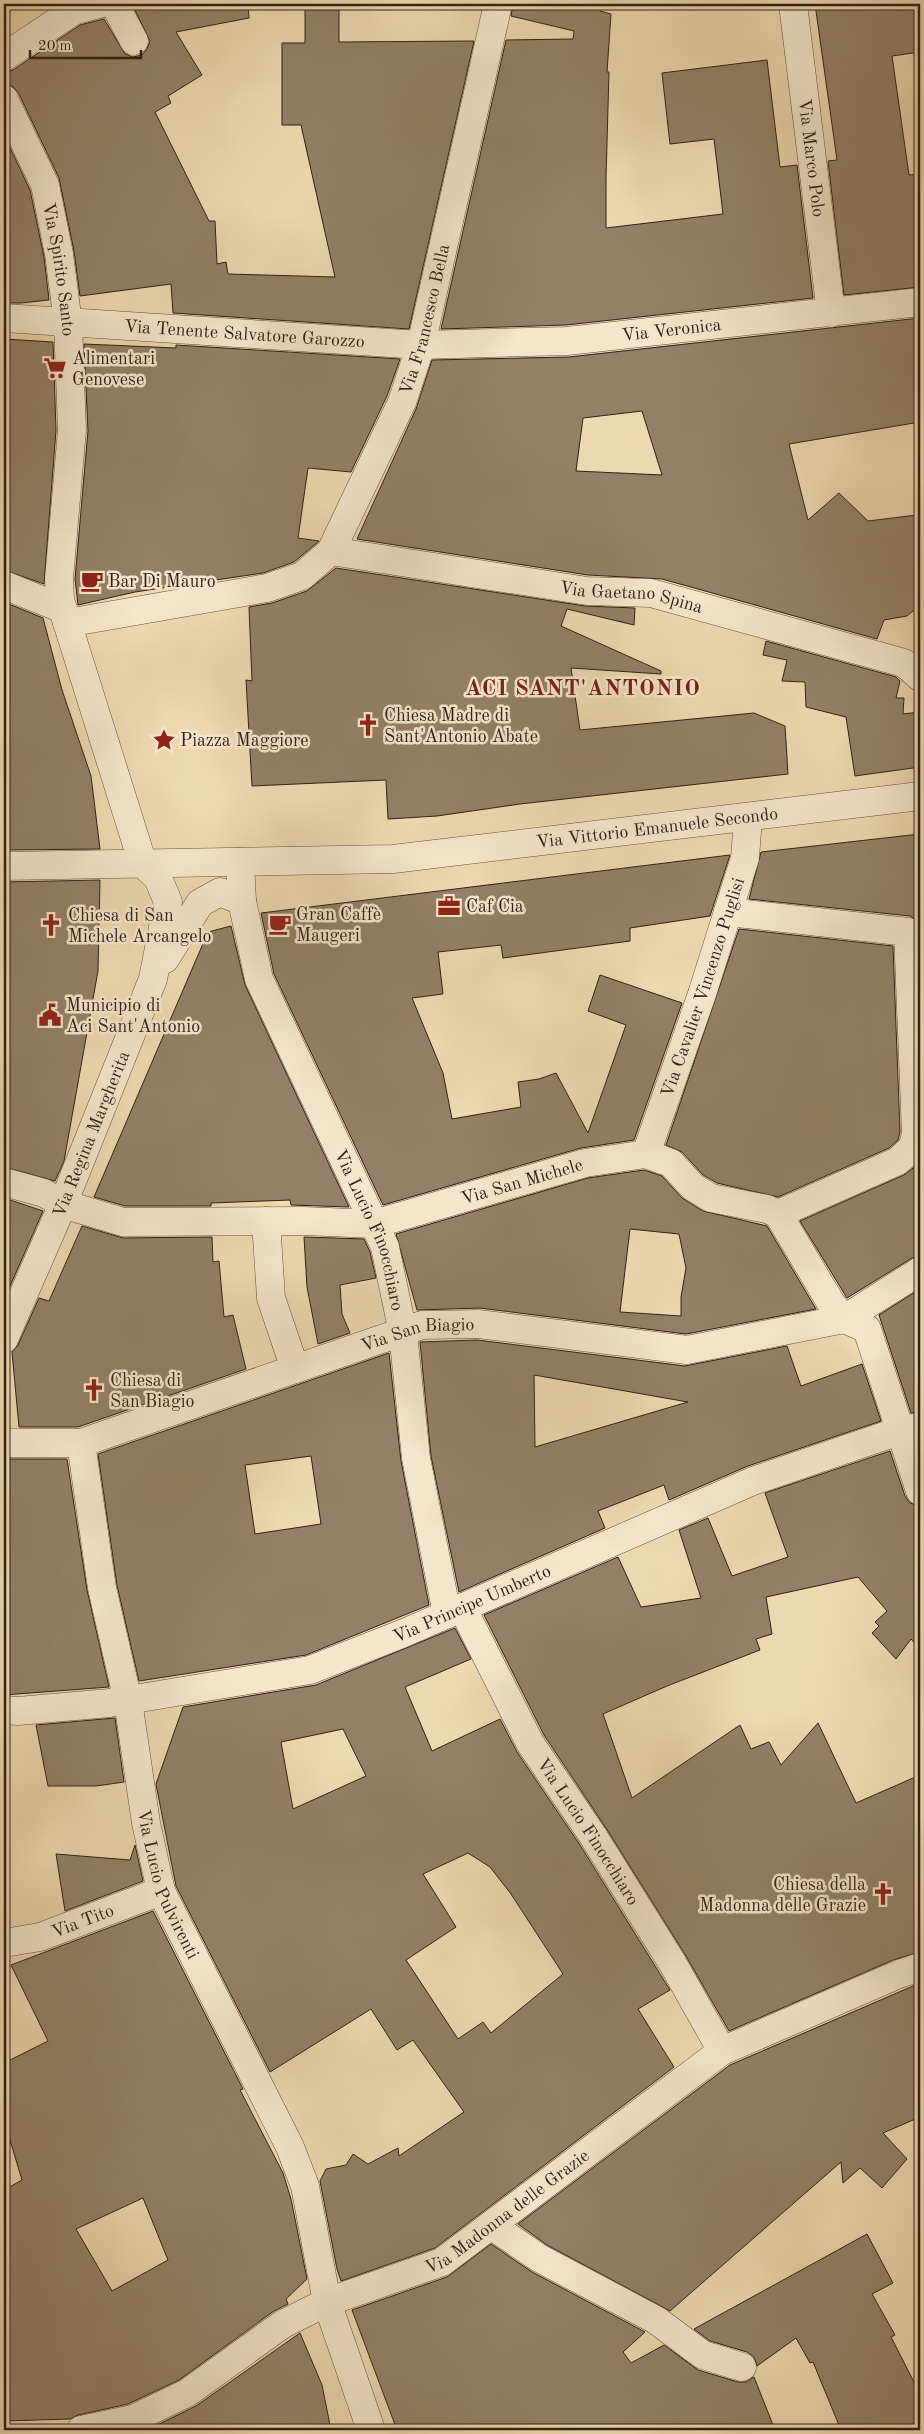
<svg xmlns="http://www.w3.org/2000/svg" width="924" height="2434" font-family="'Old Standard TT',serif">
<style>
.building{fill:#938066;stroke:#312017;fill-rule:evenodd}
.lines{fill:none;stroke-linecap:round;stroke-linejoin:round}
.minor-casing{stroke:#604e3d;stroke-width:29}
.minor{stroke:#f4e6cb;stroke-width:28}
.labels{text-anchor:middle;stroke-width:5;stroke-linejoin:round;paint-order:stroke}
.street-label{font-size:18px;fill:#312017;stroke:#f4e6cb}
.poi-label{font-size:18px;fill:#312017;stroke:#f4e6cb;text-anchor:start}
.district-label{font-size:22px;font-weight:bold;letter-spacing:1px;fill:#7a1f14;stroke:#f4e6cb}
</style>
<rect width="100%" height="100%" fill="#eed8af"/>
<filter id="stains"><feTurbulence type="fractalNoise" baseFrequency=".004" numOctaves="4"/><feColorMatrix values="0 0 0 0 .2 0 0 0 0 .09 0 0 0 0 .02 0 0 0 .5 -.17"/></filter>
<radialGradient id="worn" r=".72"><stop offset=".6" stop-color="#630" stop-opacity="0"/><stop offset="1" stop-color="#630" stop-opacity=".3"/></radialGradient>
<path class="building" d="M132,4H248L249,18L176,32L202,75L168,96L171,103L155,112L209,221H215L217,264L226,262L228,274L335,277L301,125H282V43H305V4H339V42L474,41L409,329L173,313L171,284L80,296L74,251L59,178L18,92L12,86L4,84V72L13,70L80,25L104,19L125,54L133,57L142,55L147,49L150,41Z
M513,4H600V11L611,14L607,72H609L606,178V228L723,214L714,139L670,144L662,73L767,60L780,167L797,165L813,298L566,325L441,329L506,40L573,39L574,31L511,16Z
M815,4H913L915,16L920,15V52L892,56L909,175L920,174V287L844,295L828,161L837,160Z
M4,135L30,190L44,257L49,300L21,303H4Z
M920,318V422L789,444L808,520L839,493L868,521L917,515L918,607L907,616L884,620L877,639L662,579L588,575L357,539L416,409L432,360L569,357ZM642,411L662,475L576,471L583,418Z
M4,339L53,342L56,430L44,584L4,570Z
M84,344L176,348V345L400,359L387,396L351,472L308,468L298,538L319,541L294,562L263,573L135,592L78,605L75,579L88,431Z
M336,568L585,606L635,608L634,625L567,609L561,626L661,671V674L571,668L580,730L754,713L785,726L788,774L520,804L437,816L388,819L386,780L252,786L246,680L252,681L249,607L272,603L307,591Z
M4,602L43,618L62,690L91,776L100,849L4,850Z
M766,641L896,677L900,681L896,698H904L903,714L920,712V767L855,776L846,717L806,707L805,682L782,681L787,660L763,655Z
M920,834V923L910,916L749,899L761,852Z
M730,855L710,916L630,928V941L503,958L501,945L438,952L443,994L412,998L443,1073L452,1119L521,1107L518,1082L539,1079L556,1073L588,1133L626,1025L588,1011L600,975L682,1003L634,1140L581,1148L383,1205L274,974L261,913Z
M100,880L98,971L64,1161L55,1181L4,1167V882Z
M231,926L245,985L349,1207L291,1205L290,1200L211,1203V1206H125L94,1197L208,932Z
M739,929L893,946L900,1132L898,1140L889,1148L778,1197L717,1183L703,1175L682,1152L666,1145Z
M917,1165L920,1171V1256L912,1258L847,1298L800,1221L904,1175Z
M644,1170L662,1176L682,1198L703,1211L767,1226L816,1309L686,1334L480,1308L417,1310L396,1234L588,1178ZM630,1229L679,1234L686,1268L681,1297V1316L620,1312Z
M4,1198L43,1211L7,1293L4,1255Z
M82,1226L123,1238L212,1237L213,1262L219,1261L224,1317L233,1315L246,1369L78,1427H19L12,1352L18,1345L39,1298L49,1301Z
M304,1237L364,1239L370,1252L376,1278L340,1285L342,1314L350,1333L318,1344L307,1287Z
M920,1289V1412L911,1413L879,1315Z
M477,1340L685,1366L787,1346L801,1386L862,1364L881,1421L748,1466L669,1500L664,1485L598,1511L605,1528L459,1592L431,1456L420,1342ZM534,1375L688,1402L535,1447Z
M389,1353L401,1461L429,1605L306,1655L139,1681L117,1585L98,1454ZM311,1456L321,1524L255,1534L245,1465Z
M890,1451L905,1496L910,1503L920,1506V1649L911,1639L896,1659L872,1633L879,1626L875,1622L887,1611L858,1577L766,1597L772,1634L756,1639L760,1650L667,1686L603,1714L632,1798L740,1725L751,1749L769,1742L781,1765L818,1723L856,1803L920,1775V1952L893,1960L729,2031L686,1956L606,1828L544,1735L484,1615L618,1557L641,1607L701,1598L679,1530L708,1518L732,1576L788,1557L765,1493Z
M4,1459H67L87,1590L109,1687L4,1695Z
M455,1628L471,1659L405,1687L432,1751L500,1719L517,1752L580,1845L670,1990L638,2009L674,2067L435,2248L341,2281L337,2269L320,2181L326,2169L346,2165L353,2154L368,2164L398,2148L399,2156L464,2112L413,2040L397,2050L371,2009L270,2072L176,1886L156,1784L183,1707L316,1685ZM343,1729L366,1776L293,1809L281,1742ZM468,1853L490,1867L511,1894L563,1974L491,2033L483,2022L458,2039L406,1960L456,1927L423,1874Z
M115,1718L124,1782L96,1786H48L36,1725Z
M135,1845L143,1881L65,1911L56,1854L130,1860Z
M153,1911L243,2089L240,2090L283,2173L291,2199L307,2279L286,2299L288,2304L274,2311L179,2380L128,2404L78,2415L70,2419L4,2421V2190L22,2180L4,2120V2063L48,2041L11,1965ZM143,2198L168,2260L112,2291L76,2229Z
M920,1983V2117L883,2133L907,2159L882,2188L860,2168L843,2183L841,2162L670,2311L547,2245L518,2224L730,2065Z
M867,2234L893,2283L872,2294L895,2335L891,2337L920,2394V2430H841L813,2362L810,2363L796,2338L757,2366L754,2357L747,2352L710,2341L694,2329Z
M491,2244L532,2272L645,2332L623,2352L631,2363L664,2345L698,2370L738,2382H746L754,2377L775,2430H397L352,2310L447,2277Z
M300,2333L322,2385L331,2430H154L155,2426L196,2406Z"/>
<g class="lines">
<defs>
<g id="minor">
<path d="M110,4L116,7L134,41"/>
<path id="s1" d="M793,4L831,313"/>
<path d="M4,57L73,11L99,4"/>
<path id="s2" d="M4,99L45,185L59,254L68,323L72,430L59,579L60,600L143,864L158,878L168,902L153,979L63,1204L4,1339"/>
<path id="s3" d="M4,318L421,345L567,341L920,302"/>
<path id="s4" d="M331,551L587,591L651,593L904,663L920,677"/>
<path d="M4,585L63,609"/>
<path id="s5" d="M67,623L267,588L302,576L331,551L402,402L421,345L498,4"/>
<path id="s6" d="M240,862L242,901L259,979L385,1247L403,1333L416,1458L447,1614"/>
<path id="s7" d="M4,866L393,859L920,796"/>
<path d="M728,912L908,932L916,1134L912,1148L898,1161L778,1214"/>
<path d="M165,959L200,903L220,892L242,901"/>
<path id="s8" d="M646,1154L702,994L745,858L748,818"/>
<path id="s9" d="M4,1182L44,1193L63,1204L123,1222L304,1221L374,1224L585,1163L646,1154L671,1163L693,1187L711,1198L767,1209L778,1214L831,1303L844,1319L867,1329L920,1491"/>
<path d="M266,1221L271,1298L295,1369"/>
<path id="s10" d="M4,1443H81L422,1325L478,1324L687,1350L844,1319L920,1271"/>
<path id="s11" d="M81,1443L102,1588L128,1701L146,1823L161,1891L290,2147L305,2186L327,2302L371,2430"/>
<path id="s12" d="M462,1607L530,1743L593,1836L673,1964L722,2051"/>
<path id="s13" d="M4,1710L18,1711L110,1703L310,1670L404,1633L753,1481L902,1430L919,1427"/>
<path id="s14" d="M4,1943L40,1937L161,1891"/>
<path d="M491,2225L539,2258L656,2320L703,2355L742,2367"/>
<path id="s15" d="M81,2430L133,2419L187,2393L283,2324L327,2302L442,2262L722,2051L899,1974L920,1967"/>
</g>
</defs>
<use href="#minor" class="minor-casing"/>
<use href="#minor" class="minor"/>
</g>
<defs>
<symbol id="supermarket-bare" viewBox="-9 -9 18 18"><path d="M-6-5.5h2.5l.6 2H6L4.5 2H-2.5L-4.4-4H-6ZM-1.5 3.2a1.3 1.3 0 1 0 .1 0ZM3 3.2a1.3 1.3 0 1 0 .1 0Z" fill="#8f2418" stroke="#f4e6cb" stroke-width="2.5" paint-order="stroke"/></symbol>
<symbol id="cafe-bare" viewBox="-9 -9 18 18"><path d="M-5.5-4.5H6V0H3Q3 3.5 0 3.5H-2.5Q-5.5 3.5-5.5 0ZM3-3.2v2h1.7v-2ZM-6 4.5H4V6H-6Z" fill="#8f2418" stroke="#f4e6cb" stroke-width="2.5" paint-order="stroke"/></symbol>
<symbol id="church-bare" viewBox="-9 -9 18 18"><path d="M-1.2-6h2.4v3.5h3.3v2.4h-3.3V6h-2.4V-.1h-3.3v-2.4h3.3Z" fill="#8f2418" stroke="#f4e6cb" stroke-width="2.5" paint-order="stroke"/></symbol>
<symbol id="sight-bare" viewBox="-9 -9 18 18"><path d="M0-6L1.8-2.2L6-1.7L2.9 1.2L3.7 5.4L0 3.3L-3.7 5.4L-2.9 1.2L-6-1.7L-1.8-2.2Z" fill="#8f2418" stroke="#f4e6cb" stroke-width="2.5" paint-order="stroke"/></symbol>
<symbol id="office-bare" viewBox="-9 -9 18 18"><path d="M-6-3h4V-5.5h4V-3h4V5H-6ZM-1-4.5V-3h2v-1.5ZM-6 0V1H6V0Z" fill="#8f2418" stroke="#f4e6cb" stroke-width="2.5" paint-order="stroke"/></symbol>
<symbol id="civic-bare" viewBox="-9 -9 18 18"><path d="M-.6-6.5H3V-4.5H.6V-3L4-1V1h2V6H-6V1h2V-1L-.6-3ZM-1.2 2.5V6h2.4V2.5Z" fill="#8f2418" stroke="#f4e6cb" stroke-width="2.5" paint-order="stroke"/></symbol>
</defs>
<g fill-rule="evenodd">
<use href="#supermarket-bare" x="39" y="352" width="32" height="32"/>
<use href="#cafe-bare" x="76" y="565" width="32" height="32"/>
<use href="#church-bare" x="352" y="709" width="32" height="32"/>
<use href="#sight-bare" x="148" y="724" width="32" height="32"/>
<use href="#office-bare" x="433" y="890" width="32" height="32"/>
<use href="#cafe-bare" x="264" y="908" width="32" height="32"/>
<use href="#church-bare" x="35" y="909" width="32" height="32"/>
<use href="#civic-bare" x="34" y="999" width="32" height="32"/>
<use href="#church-bare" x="78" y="1374" width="32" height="32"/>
<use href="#church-bare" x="867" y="1878" width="32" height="32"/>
</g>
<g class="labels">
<g class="street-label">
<text dy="6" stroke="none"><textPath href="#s1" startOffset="155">Via Marco Polo</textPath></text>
<text dy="6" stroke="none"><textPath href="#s2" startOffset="181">Via Spirito Santo</textPath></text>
<text dy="6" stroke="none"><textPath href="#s5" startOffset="529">Via Francesco Bella</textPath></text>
<text dy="6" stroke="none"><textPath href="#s3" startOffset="669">Via Veronica</textPath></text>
<text dy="6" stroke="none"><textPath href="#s3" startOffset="241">Via Tenente Salvatore Garozzo</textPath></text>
<text dy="6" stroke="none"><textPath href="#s4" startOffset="304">Via Gaetano Spina</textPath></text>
<text dy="6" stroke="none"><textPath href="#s7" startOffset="655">Via Vittorio Emanuele Secondo</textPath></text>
<text dy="6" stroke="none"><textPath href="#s8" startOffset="176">Via Cavalier Vincenzo Puglisi</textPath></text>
<text transform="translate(91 1134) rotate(-68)" y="6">Via Regina Margherita</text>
<text dy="6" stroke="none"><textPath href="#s9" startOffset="531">Via San Michele</textPath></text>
<text dy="6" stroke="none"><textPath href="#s6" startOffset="394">Via Lucio Finocchiaro</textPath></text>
<text dy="6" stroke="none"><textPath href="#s10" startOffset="432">Via San Biagio</textPath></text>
<text dy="6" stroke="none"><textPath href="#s13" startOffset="484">Via Principe Umberto</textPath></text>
<text dy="6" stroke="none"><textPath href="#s12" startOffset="258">Via Lucio Finocchiaro</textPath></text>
<text dy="6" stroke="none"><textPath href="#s11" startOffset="451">Via Lucio Pulvirenti</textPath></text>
<text dy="6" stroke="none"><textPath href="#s14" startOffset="82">Via Tito</textPath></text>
<text dy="6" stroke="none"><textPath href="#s15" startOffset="484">Via Madonna delle Grazie</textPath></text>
</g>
<g class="poi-label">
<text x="72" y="364">Alimentari<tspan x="72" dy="21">Genovese</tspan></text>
<text x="108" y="587">Bar Di Mauro</text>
<text x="384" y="721">Chiesa Madre di<tspan x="384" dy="21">Sant'Antonio Abate</tspan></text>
<text x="180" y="746">Piazza Maggiore</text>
<text x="466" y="912">Caf Cia</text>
<text x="296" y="920">Gran Caffè<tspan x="296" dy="21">Maugeri</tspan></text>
<text x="68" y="921">Chiesa di San<tspan x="68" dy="21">Michele Arcangelo</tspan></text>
<text x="66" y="1011">Municipio di<tspan x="66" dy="21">Aci Sant'Antonio</tspan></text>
<text x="110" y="1386">Chiesa di<tspan x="110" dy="21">San Biagio</tspan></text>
<text x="866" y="1890" text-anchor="end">Chiesa della<tspan x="866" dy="21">Madonna delle Grazie</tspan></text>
</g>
<g class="district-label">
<text x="583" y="695">ACI SANT'ANTONIO</text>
</g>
</g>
<rect width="924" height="2434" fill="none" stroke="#eed8af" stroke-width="20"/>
<rect x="5" y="5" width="914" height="2424" fill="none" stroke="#312017" stroke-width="2.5"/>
<rect x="10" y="10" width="904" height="2414" fill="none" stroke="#312017"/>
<path d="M30 50v8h111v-8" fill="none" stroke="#312017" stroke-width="2.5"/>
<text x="38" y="50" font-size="15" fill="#312017" stroke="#f4e6cb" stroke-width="4" paint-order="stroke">20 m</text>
<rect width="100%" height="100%" filter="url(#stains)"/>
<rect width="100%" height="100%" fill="url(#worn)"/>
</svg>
